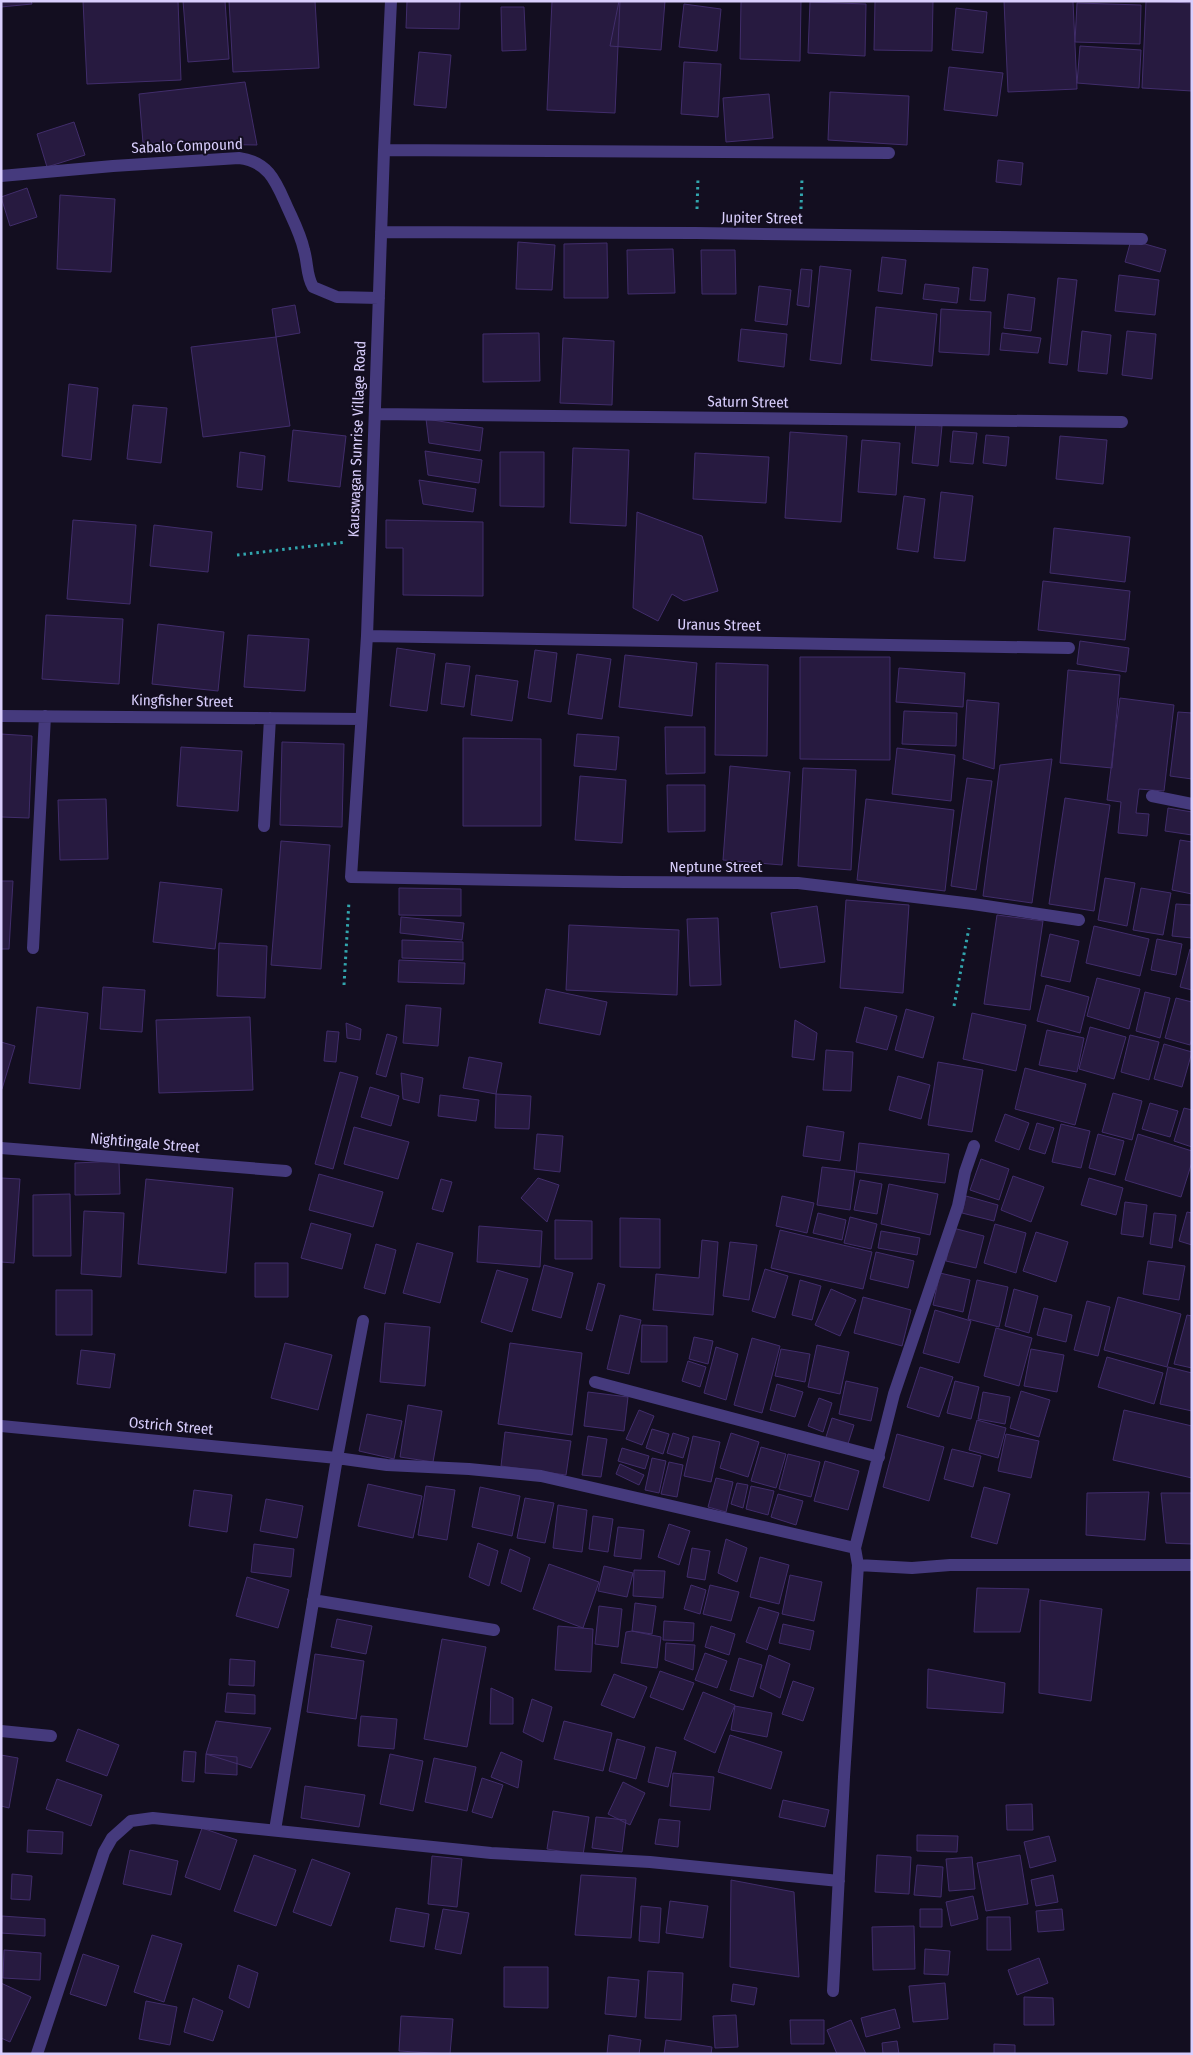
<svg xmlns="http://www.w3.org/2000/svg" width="1193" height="2055" font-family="'Fira Sans Condensed',sans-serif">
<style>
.building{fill:#271a40;stroke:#412d6b}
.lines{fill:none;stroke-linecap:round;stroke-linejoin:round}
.path{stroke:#32a6ae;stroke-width:3;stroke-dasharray:2.5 4;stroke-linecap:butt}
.street{stroke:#453a7d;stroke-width:12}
.labels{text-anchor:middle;stroke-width:4;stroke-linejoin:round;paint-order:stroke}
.street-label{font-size:15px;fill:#d9cefd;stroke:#130e20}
</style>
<rect width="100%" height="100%" fill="#130e20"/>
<path class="building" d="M1,1H31L32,4L1,7Z
M83,1H178L181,80L87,84Z
M183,1H225L229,59L188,62Z
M229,1H315L319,68L233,72Z
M407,1H460L459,29L406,28Z
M552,1H620L615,113L547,110Z
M619,1H665L661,50L610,46Z
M741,1H801L800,61L740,59Z
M875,1H933L932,51L874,50Z
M1004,1H1073L1077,89L1008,92Z
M1146,1L1192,3V91L1142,88Z
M810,2L866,4L865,56L808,53Z
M1077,3L1141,5L1140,44L1075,42Z
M684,4L721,9L717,51L679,47Z
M501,7H524L526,50L502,51Z
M956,8L987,12L983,53L952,50Z
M1080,46L1141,50L1139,88L1077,83Z
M419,52L451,55L446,108L414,105Z
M684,62L721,64L718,117L681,114Z
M949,67L1003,73L997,116L944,110Z
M245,82L257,145L143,143L139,94Z
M830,92L909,96L907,145L828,140Z
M769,94L773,138L726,142L723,98Z
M74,122L85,155L47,167L37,134Z
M998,160L1023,163L1021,185L996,182Z
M27,188L37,217L10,226L1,197Z
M60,195L115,199L111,272L57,269Z
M1131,240L1166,250L1160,272L1125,262Z
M518,242L555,245L552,290L516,289Z
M607,243L608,298H564V244Z
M673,249L675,293L628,294L627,250Z
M701,250H735L736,294H702Z
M882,257L906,260L902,294L878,291Z
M820,266L851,270L841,364L810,360Z
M973,267L988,269L985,301L970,300Z
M801,269L812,270L809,307L797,305Z
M1119,275L1159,280L1155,315L1115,311Z
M1058,278L1077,280L1067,365L1049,363Z
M925,284L959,288L957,303L923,299Z
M759,286L791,290L787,325L755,321Z
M1008,294L1035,298L1031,331L1004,328Z
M295,305L300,333L276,337L272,309Z
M876,307L937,314L932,366L871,360Z
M941,309L991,312L989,355L939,352Z
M741,329L787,334L784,367L738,361Z
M1082,331L1111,335L1107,374L1078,371Z
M1127,331L1156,334L1152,379L1122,375Z
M539,333L540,381L483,382V334Z
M1002,333L1041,338L1038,353L1000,350Z
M276,337L290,426L203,437L191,347Z
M563,338L614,341L612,405L560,403Z
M69,384L98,388L91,460L62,456Z
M133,405L167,408L161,463L127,459Z
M426,419L483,428L480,451L429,443Z
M916,423L942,426L938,466L912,463Z
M293,430L346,436L340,487L288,481Z
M953,431L977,433L973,464L950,462Z
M790,432L847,436L841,522L785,518Z
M986,435L1009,437L1006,466L983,463Z
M1060,436L1107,440L1103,484L1056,479Z
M862,440L900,443L896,495L858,492Z
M573,448L629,450L626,526L570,523Z
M425,451L482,460L479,483L428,475Z
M240,452L265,456L262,490L237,487Z
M500,452H544V507L500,506Z
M695,453L769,457L766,503L693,499Z
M419,480L476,489L473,512L423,504Z
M941,492L973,496L965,561L934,558Z
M904,496L925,499L918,552L897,549Z
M637,512L702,536L718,591L684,601L672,594L658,621L633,608Z
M73,520L136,525L130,604L67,599Z
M386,520L483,522V596L403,595V548H386Z
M154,525L212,532L208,572L150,566Z
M1054,528L1130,537L1125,582L1050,573Z
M1043,581L1130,591L1125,640L1038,630Z
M46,615L123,619L119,684L42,679Z
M158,624L224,632L218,691L152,684Z
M248,635L309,639L305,691L244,687Z
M1080,641L1129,648L1126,672L1077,664Z
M397,648L435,654L427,711L390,706Z
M535,650L557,653L551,702L528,698Z
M577,654L611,659L602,719L568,714Z
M625,655L697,663L692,716L619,707Z
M800,657H890V760L800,759Z
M446,663L470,666L464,707L441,704Z
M716,663L768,665L767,756L715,755Z
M899,668L965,673L963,707L896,702Z
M1068,670L1120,675L1112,768L1060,763Z
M476,675L518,681L512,721L471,715Z
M1120,698L1174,705L1164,791L1139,789L1136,813L1149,814L1147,836L1118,833L1121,802L1107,800Z
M967,700L999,703L994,769L963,759Z
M904,711L957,713L956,746L902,744Z
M1178,712L1192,713V779L1170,776Z
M665,727H705V773L666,774Z
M1,734L32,736L29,818L1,817Z
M577,734L619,737L616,770L574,766Z
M463,738L541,739V826H463Z
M282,742L344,744L342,827L280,825Z
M181,747L242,751L238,811L177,806Z
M897,748L955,755L951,801L892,794Z
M1052,759L1032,903L983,896L1000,765Z
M730,766L790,772L782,865L723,860Z
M803,768L856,770L851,870L798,866Z
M580,776L626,780L622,843L575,840Z
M967,778L992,781L976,890L951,886Z
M667,785H705V831L668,832Z
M1065,798L1110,805L1094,911L1049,904Z
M106,799L108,859L60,860L58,800Z
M866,799L954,810L945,891L857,880Z
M1168,808L1192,812V835L1165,831Z
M1180,840L1192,842V894L1172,890Z
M281,841L330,845L321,969L271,965Z
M1105,878L1135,883L1127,926L1098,920Z
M1,881H13L9,949H1Z
M160,882L222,889L215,949L153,942Z
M399,888L461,889V916L399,915Z
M1141,888L1171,893L1163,935L1133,930Z
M846,900L909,905L903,993L840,988Z
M1176,904L1192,905V938L1172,936Z
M817,906L825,962L780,968L771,913Z
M997,915L1043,921L1030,1010L984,1004Z
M401,917L464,923L462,940L400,933Z
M718,918L721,985L690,986L687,919Z
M569,925L679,930L677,995L566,990Z
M1094,926L1149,939L1140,976L1086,963Z
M1050,934L1079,941L1070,982L1041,976Z
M1157,939L1182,944L1176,975L1151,970Z
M402,940L463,942V960L402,958Z
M219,943L267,946L265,998L217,996Z
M1190,949L1192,950V990L1180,987Z
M399,960L465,963L464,984L398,982Z
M1097,978L1140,989L1129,1029L1087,1016Z
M1046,985L1089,997L1080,1033L1037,1021Z
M103,987L145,990L142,1032L100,1029Z
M546,989L607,1002L600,1035L539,1023Z
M1145,992L1170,998L1160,1038L1136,1031Z
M1176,998L1192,1002V1038L1190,1045L1165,1038Z
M406,1005L441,1008L438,1046L403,1043Z
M37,1007L88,1013L80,1089L29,1083Z
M865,1007L897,1016L887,1050L856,1042Z
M906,1009L934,1017L923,1058L895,1050Z
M972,1013L1026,1025L1016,1071L963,1059Z
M250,1017L253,1090L159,1093L156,1020Z
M795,1020L817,1033L814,1060L792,1057Z
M346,1023L361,1029L360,1040L347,1038Z
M1090,1027L1126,1037L1114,1079L1079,1069Z
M1047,1030L1084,1038L1077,1072L1039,1065Z
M327,1031L339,1032L336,1062L324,1061Z
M387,1034L397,1037L386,1077L376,1074Z
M1130,1035L1159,1042L1149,1080L1121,1072Z
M1,1042L15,1046L2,1089L1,1088Z
M1164,1044L1192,1052L1182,1087L1154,1079Z
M826,1050L853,1052L851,1091L823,1090Z
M469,1057L502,1063L496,1094L463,1088Z
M938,1062L983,1070L972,1132L928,1125Z
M1025,1068L1086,1084L1075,1125L1015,1109Z
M340,1072L358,1077L333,1169L315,1164Z
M401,1073L423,1078L419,1103L403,1099Z
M898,1076L930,1085L921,1119L889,1110Z
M370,1087L399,1096L391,1126L361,1117Z
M1113,1093L1142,1101L1132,1140L1102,1132Z
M496,1094L531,1096L529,1129L495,1128Z
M440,1095L479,1100L476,1121L438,1116Z
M1150,1103L1178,1111L1170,1137L1142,1129Z
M1184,1108L1192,1110V1147L1174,1141Z
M1005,1114L1029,1123L1019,1150L995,1141Z
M1037,1123L1054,1128L1045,1154L1029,1149Z
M1061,1124L1090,1131L1081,1168L1052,1162Z
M807,1126L844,1132L840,1161L803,1156Z
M354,1127L409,1142L398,1179L344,1164Z
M537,1134L563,1136L560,1172L534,1169Z
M1098,1134L1124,1141L1115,1175L1089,1168Z
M1138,1134L1192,1151V1162L1181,1197L1125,1180Z
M859,1143L949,1154L945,1183L856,1172Z
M981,1159L1009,1169L999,1200L970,1190Z
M119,1161L120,1194L75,1195V1163Z
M822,1167L855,1171L850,1210L817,1205Z
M319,1174L383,1192L373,1227L309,1210Z
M1013,1176L1044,1187L1031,1222L1001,1210Z
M1,1178L20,1179L14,1263L1,1262Z
M538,1178L559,1185L547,1222L521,1198Z
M1089,1178L1123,1188L1116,1215L1081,1205Z
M146,1179L233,1188L226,1273L138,1264Z
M441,1179L452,1182L443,1212L432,1209Z
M860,1180L882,1184L877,1214L854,1210Z
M889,1184L938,1194L930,1235L881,1224Z
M70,1194L71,1256H33V1195Z
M782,1196L814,1203L807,1233L776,1226Z
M966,1196L998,1205L994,1221L962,1213Z
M1125,1202L1147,1205L1143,1237L1121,1234Z
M84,1211L124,1213L121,1277L81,1274Z
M1187,1212L1192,1213V1245L1179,1241Z
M818,1213L846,1220L842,1240L813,1233Z
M1154,1213L1176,1215L1172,1248L1150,1244Z
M850,1217L877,1224L871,1249L844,1243Z
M620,1218L660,1219V1268L620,1267Z
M555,1220L592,1221V1259H555Z
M311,1223L351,1234L342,1269L301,1258Z
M995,1224L1026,1233L1016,1273L984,1263Z
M479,1226L542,1231L540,1267L477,1262Z
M953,1228L984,1236L976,1268L946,1261Z
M780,1230L872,1252L863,1289L771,1268Z
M881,1231L920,1238L917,1255L878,1248Z
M1036,1232L1068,1242L1056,1282L1023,1271Z
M702,1240L718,1242L713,1315L653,1310L656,1274L699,1278Z
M730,1242L757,1245L749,1300L723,1296Z
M417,1243L453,1253L440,1303L403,1293Z
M376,1244L396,1250L385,1294L364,1288Z
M876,1252L914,1261L908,1288L870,1279Z
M1148,1261L1185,1266L1179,1300L1143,1294Z
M255,1263H288V1297H255Z
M544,1265L573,1273L561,1318L532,1310Z
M765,1269L788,1276L775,1318L752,1311Z
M497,1270L528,1279L512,1332L481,1322Z
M940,1273L970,1280L963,1312L933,1305Z
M800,1280L821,1286L812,1320L792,1315Z
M977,1280L1008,1287L999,1327L968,1319Z
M598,1283L605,1285L592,1331L586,1329Z
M831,1289L856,1300L840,1336L815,1325Z
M1014,1289L1038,1296L1029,1333L1005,1326Z
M56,1290H92V1335H56Z
M863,1297L911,1310L902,1346L854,1333Z
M1118,1297L1181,1314L1167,1367L1104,1350Z
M1087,1301L1110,1307L1098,1356L1074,1350Z
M1044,1308L1072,1315L1066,1342L1037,1335Z
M935,1310L971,1321L959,1363L923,1353Z
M620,1315L641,1320L629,1374L607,1369Z
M1187,1315L1192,1316V1368L1174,1364Z
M385,1323L430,1327L425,1386L380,1382Z
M642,1325L667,1326V1362H641Z
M996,1328L1032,1338L1019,1386L984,1376Z
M694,1337L713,1341L708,1364L689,1359Z
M752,1338L780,1346L762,1413L734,1405Z
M285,1343L332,1355L318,1410L271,1398Z
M510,1343L582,1353L572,1435L498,1424Z
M817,1345L849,1352L840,1394L808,1387Z
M716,1347L738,1354L726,1400L704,1393Z
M781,1349L810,1354L805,1382L775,1376Z
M1031,1349L1064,1355L1057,1392L1024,1386Z
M81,1350L115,1354L110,1388L77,1384Z
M1107,1357L1163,1373L1154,1404L1098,1387Z
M688,1361L706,1367L700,1387L682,1381Z
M920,1367L953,1377L939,1417L907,1407Z
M1168,1367L1192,1373V1411L1160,1404Z
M846,1381L878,1388L871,1421L839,1414Z
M955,1381L979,1387L971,1419L947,1413Z
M777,1384L803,1392L795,1417L770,1410Z
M1021,1391L1050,1400L1039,1437L1010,1428Z
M588,1392L628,1397L624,1431L584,1426Z
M983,1392L1010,1397L1005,1424L978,1419Z
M819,1398L832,1403L823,1432L808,1426Z
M408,1405L442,1411L433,1462L400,1457Z
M639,1410L654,1416L642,1445L626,1439Z
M1124,1410L1192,1426V1478L1113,1460Z
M367,1414L402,1421L394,1459L359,1451Z
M832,1418L854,1425L847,1447L825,1440Z
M977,1420L1006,1428L998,1458L969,1450Z
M652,1429L669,1434L663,1454L646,1448Z
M505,1432L571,1441L566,1475L501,1466Z
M673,1433L689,1438L683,1458L667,1453Z
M731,1433L759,1442L748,1477L720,1468Z
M897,1434L944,1447L929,1501L883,1487Z
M1006,1434L1039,1441L1031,1478L998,1471Z
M588,1436L607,1439L601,1477L582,1475Z
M693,1436L720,1442L711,1482L684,1476Z
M761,1447L786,1454L776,1488L751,1481Z
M622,1448L649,1456L645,1469L618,1461Z
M952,1449L981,1456L973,1487L944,1479Z
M788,1454L820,1462L811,1497L779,1489Z
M652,1458L666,1461L659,1493L645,1490Z
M825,1461L859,1471L848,1510L814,1501Z
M669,1462L683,1465L677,1497L661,1494Z
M620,1464L644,1475L639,1485L616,1474Z
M716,1478L733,1482L726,1512L708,1507Z
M737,1483L748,1485L743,1508L731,1504Z
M368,1484L422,1496L413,1538L358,1526Z
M426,1486L455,1490L447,1540L418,1535Z
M751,1486L774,1491L768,1515L746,1509Z
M480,1487L520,1496L512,1536L472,1527Z
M984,1487L1010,1494L997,1544L971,1537Z
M194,1490L232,1495L227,1532L189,1526Z
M1149,1492L1145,1540L1086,1535L1087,1493Z
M1161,1493H1192V1544L1166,1543Z
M778,1494L803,1501L796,1525L771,1517Z
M525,1498L554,1503L545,1543L517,1538Z
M266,1499L303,1506L297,1538L260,1531Z
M558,1505L587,1510L582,1552L553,1548Z
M593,1516L613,1519L608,1552L589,1549Z
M669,1524L690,1531L679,1565L658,1557Z
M618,1527L644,1530L641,1559L614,1556Z
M726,1539L747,1548L737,1582L718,1573Z
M478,1543L498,1551L489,1586L469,1577Z
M254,1544L294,1549L291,1577L251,1572Z
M692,1548L710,1551L705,1580L687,1577Z
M510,1549L530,1558L521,1592L501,1583Z
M760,1557L789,1565L779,1604L750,1597Z
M549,1564L599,1582L583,1628L533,1609Z
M604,1566L633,1573L627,1597L598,1591Z
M634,1570L665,1571L663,1598L633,1596Z
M790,1575L822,1582L814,1621L782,1614Z
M247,1577L289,1590L278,1628L236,1616Z
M691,1585L706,1590L700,1614L684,1609Z
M710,1585L739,1592L731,1621L703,1614Z
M977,1588L1029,1589L1020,1632H974Z
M1040,1600L1102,1609L1091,1701L1039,1693Z
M635,1603L656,1606L652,1634L632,1631Z
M599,1606L622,1609L618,1647L595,1644Z
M759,1607L779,1613L767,1650L746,1642Z
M337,1619L372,1626L366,1654L331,1647Z
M664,1621L694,1623L693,1641L663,1640Z
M783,1624L814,1631L810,1650L779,1643Z
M558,1626L593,1629L591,1672L555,1670Z
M711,1626L735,1634L729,1655L705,1647Z
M632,1631L661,1637L657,1668L621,1663L626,1632Z
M442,1639L486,1647L467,1747L424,1739Z
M666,1643L695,1645L693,1670L665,1660Z
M705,1653L727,1661L717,1688L695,1680Z
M315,1654L364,1661L356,1719L307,1712Z
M769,1655L790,1664L780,1698L760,1688Z
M739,1658L762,1665L753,1697L730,1690Z
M230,1659L255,1661L254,1686L229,1685Z
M928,1669L1005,1683L1003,1713L927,1708Z
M660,1671L694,1683L683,1710L650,1697Z
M614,1674L647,1687L634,1718L601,1705Z
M793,1681L814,1688L803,1721L782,1714Z
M491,1688L513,1698V1724H490Z
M703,1692L735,1705L715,1753L684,1739Z
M227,1693L255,1695V1714L225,1712Z
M532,1699L552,1707L543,1742L523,1732Z
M735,1706L772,1713L767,1737L731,1730Z
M361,1716L397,1719L394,1749L358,1746Z
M216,1721L271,1728L251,1768L206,1754Z
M564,1721L612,1733L603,1771L554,1759Z
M78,1729L119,1745L107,1776L66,1761Z
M730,1735L782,1752L771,1789L718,1772Z
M617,1739L645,1747L636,1779L609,1771Z
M656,1747L676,1752L668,1787L648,1782Z
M184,1751L196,1752L194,1782L182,1781Z
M501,1752L522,1761L518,1788L491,1777Z
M206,1754L237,1757V1775L205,1773Z
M390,1754L423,1761L413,1811L380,1804Z
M1,1755L18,1758L9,1808L1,1806Z
M434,1758L476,1767L467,1811L425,1802Z
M673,1773L714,1777L710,1810L670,1806Z
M482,1778L503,1785L492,1818L472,1812Z
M57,1779L102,1795L91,1826L46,1809Z
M623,1782L645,1793L630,1825L608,1814Z
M305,1786L365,1795L359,1827L301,1818Z
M783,1800L829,1810L825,1827L779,1817Z
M1032,1804L1033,1830H1007L1006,1805Z
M553,1811L589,1817L583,1855L547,1849Z
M596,1817L626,1820L622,1852L592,1848Z
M659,1819L680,1821L678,1847L655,1844Z
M202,1828L237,1840L220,1890L185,1877Z
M28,1830L63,1832L62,1854L27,1852Z
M917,1835L958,1836L957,1852L917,1851Z
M1049,1836L1056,1861L1030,1868L1024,1842Z
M130,1850L178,1861L171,1895L123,1884Z
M254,1855L296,1870L276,1926L234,1911Z
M877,1855L911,1857L909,1894L875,1892Z
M1020,1855L1028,1904L986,1911L977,1863Z
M432,1856L462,1859L457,1907L428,1904Z
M972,1857L975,1889L949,1891L946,1859Z
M312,1859L350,1873L331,1926L293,1912Z
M917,1865L943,1867L941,1897L914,1895Z
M12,1874L32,1876L30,1900L11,1899Z
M581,1875L636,1878L631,1938L575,1935Z
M1053,1875L1058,1902L1036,1906L1031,1880Z
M731,1880L794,1892L799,1977L730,1967Z
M973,1896L978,1919L951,1926L946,1902Z
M670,1901L708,1906L703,1938L666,1933Z
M641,1906L661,1908L659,1943L639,1941Z
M396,1908L429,1914L424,1947L390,1941Z
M443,1909L469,1913L461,1954L435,1949Z
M920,1909H942V1927H920Z
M1062,1909L1064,1930L1038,1932L1036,1911Z
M2,1916L45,1919V1936L1,1933Z
M987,1917H1010L1011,1950H987Z
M914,1926L915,1969L873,1970L872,1927Z
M152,1935L182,1944L164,2002L134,1992Z
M925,1949L950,1951L948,1975L924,1974Z
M4,1950L41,1953L40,1980L3,1978Z
M83,1954L119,1966L106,2006L70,1994Z
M1039,1958L1048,1983L1017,1995L1008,1970Z
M238,1965L258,1973L249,2008L229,1998Z
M504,1967H548V2008L504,2007Z
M648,1971L683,1973L681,2020L645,2018Z
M608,1977L639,1980L636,2017L605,2014Z
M1,1983L31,1997L10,2042L1,2038Z
M945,1983L948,2019L913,2022L909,1986Z
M733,1984L757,1988L754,2005L731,2001Z
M1024,1997L1053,1998L1054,2025H1024Z
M193,1998L223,2011L213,2041L184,2032Z
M146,2001L177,2007L170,2045L139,2039Z
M895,2009L900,2028L866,2037L861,2018Z
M736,2015L738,2047L715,2048L713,2016Z
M401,2016L453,2019L450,2054L399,2051Z
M790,2020H824V2044H791Z
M851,2020L866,2054H837L827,2030Z
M609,2035L641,2040L639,2054H607Z
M666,2040L712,2047L711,2054H664Z
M897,2041L899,2054H883L882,2043Z
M994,2044L1015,2045V2054H994Z"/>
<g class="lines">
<path class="path" d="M697,209L698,178
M801,209L802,178
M237,555L346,542
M344,985L349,901
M954,1006L969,928"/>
<path class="street" d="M391,1L384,150L367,636L351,877L623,882L798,883L973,904L1079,920
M384,150L889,153
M1,176L113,166L239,158C271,162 277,185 289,211C295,224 301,236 304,250C308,263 306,275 313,287L337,297L379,298
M381,232L696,233L1142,239
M375,414L1122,422
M367,636L1069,648
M1,716L361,719
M1152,796L1192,804
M264,826L270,718
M33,948L45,716
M1,1148L286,1171
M595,1382L879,1457
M1,1426L337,1458L387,1465L469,1469L541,1476L855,1548
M858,1565L912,1568L950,1565H1192
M313,1600L494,1630
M1,1731L51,1736
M275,1830L337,1458L363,1321
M833,1991L844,1777L858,1565L855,1548L894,1394L958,1206L965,1172L974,1146
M37,2054L104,1852L112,1838L131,1821L153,1818L491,1853L650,1862L839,1881"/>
</g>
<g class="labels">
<g class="street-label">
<text transform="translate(187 146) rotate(-2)" y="5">Sabalo Compound</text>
<text transform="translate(762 218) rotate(1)" y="5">Jupiter Street</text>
<text transform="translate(748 402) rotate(1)" y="5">Saturn Street</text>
<text transform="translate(357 439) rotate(-88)" y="5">Kauswagan Sunrise Village Road</text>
<text transform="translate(719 625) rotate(1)" y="5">Uranus Street</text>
<text transform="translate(182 701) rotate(1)" y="5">Kingfisher Street</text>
<text x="716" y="872">Neptune Street</text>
<text transform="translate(145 1143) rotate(5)" y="5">Nightingale Street</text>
<text transform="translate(171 1426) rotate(5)" y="5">Ostrich Street</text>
</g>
</g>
<rect width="1193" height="2055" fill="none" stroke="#d9cefd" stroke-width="5"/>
</svg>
